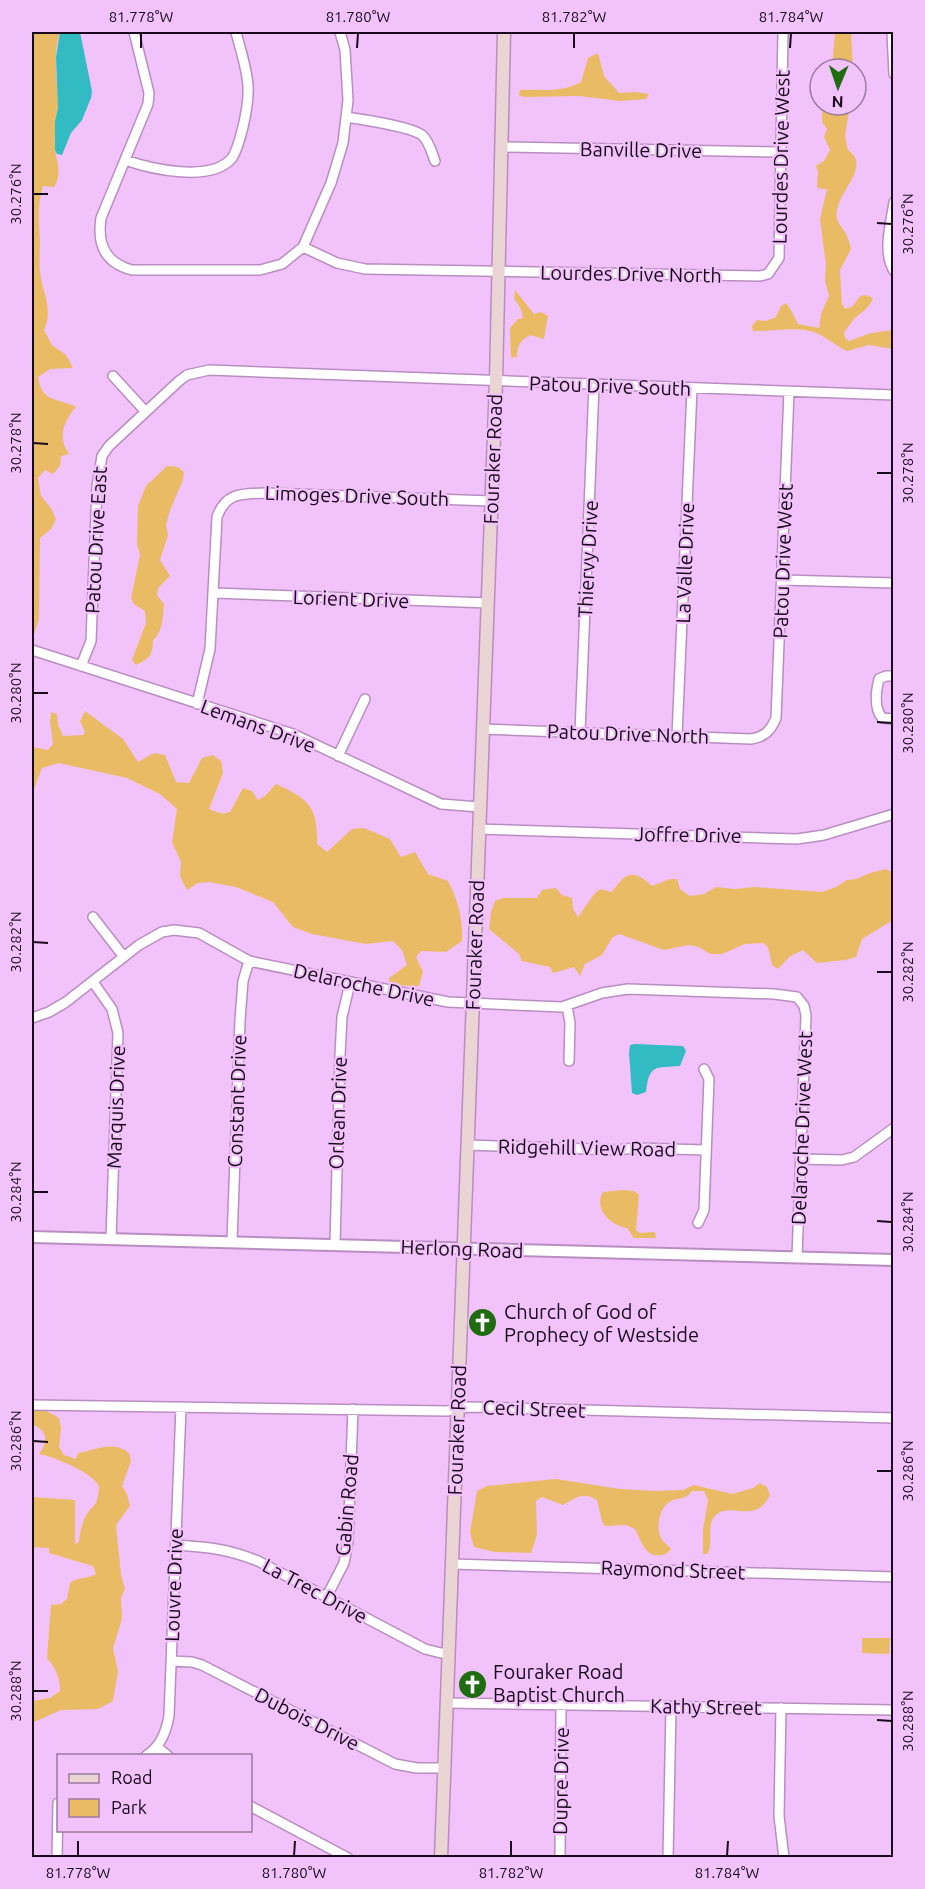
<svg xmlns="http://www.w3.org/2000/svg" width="925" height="1889" font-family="Ubuntu,sans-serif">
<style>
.green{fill:#eabb65}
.water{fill:#32bbc3}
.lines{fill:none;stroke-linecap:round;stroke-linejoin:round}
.minor-casing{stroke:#b98dc2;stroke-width:12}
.tertiary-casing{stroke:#b98dc2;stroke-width:14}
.secondary-casing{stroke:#b98dc2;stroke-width:15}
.minor{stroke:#fff;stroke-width:9}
.tertiary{stroke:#fff;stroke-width:10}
.secondary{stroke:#ebd4d4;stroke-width:12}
.ticks{fill:none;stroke:#1a091d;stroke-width:2}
.labels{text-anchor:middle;stroke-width:4.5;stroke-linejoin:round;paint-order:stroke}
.street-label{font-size:20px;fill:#1a091d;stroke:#f2c3fb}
.poi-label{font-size:20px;fill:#1a091d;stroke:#f2c3fb;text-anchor:start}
.neatline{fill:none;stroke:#1a091d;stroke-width:2}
.ticks-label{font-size:15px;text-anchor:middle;fill:#1a091d}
</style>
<rect width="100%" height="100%" fill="#f2c3fb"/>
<path class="green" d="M32,32H60C52,55 58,81 58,106C57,120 54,133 55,147C56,162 63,173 54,187L43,186C37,205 39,223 40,242C40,252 39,261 40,271C42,294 54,307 44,330L52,345L66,355L73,368L50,369L38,377C42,403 56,397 76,407C64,420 57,438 69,454L61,456L60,466L53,474L45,470L38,478L41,496L51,508L56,519L51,529L40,538L39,619L32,641Z
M835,32H851L853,69H832Z
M598,53L604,76L619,93L635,92L649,94L646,99L620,101L579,96L524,97L519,95L520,90C542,89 562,93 581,82L588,58Z
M822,105H850L845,136L848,150C874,168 832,194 837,219C839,224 844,230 847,236C849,240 850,245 851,249L840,270L842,304L845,309L853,306L860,296L866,295L873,298C869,309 861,312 853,320C850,324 848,328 844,332L845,338L849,341L871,333L893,330V349L869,345L847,351C836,346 825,336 814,332C794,326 773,332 753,331L752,326L757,320L766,321L776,317L781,306L786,303L791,310L798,324L819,328L821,314L829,296L825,281L826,264L820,219L827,189H822L817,187L818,172L816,166L824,161L830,150L824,137L827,129L822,122Z
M515,290L534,314L541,312L548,316L544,339L530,335C521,340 517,345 517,356L513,358L511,357L510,328L518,319L523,318L521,309L514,298Z
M167,466L178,467L184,472L183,480L170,510L166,525L168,535L160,560L170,576L158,588L157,595L164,604C163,616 163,632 153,640C153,655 149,659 136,665L132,660L146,623L145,611L134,604L131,598L140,555L137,544L138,506L146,486Z
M85,711L123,739L138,762L154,753L165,755L176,782L189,783L202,758L213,755L221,761L223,773L209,809L223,814L230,812L243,788L252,791L258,800L265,796L276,784C309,799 318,807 317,844L327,852L352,829L364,828L390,839L401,857L415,852L428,874L448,881C458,900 463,919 462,941L446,952L421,951L416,957L423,972L419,986L390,985L389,978L407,965L402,950L393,941L366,944L312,934L293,927L273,902L236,887L209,882L198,883L187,890L180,876L181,862L172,842L177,809L160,794L127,778L59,763L42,768L33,792L32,837V745L33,747L48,750L53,744L50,721L51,712L57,714L58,725L63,736L83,735L85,732L80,721Z
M886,869L893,873V920L862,939L856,957L845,960L817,963L803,950L789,957L778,969L772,965L768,947L763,943L745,944L722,954H710L699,947L689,945L664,950L619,934L612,938L602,955L585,964L580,976L574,967L553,973L550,967L522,961L519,954L489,929L491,912L495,901L503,898H537L542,890L556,888L562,895L572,898L573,909L578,917C586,907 590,897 600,889L612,892C625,873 633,868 652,886L670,879H677L680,889L690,896L704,894L716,887L735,889L755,887L822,892L836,887L847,880L856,879L870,873Z
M623,1190L634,1191L639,1195L636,1230L640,1233L655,1232L656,1238H634L627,1228C611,1226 593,1209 603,1192Z
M32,1409L47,1411L59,1418L61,1428L59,1447L64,1455L76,1459L78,1453C97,1450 113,1440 129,1453L131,1461L122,1486L127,1494L130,1506L116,1525L121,1575L125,1589L121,1598L122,1619L113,1648L118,1672L113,1701L98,1709L61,1710L32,1723V1701L50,1698L60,1691C60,1677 56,1669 47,1658L51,1605L61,1604L67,1599L70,1583C78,1577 87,1579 96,1574L93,1566L49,1553V1548L32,1547V1497L75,1500V1544L79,1542C80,1531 82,1520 89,1511C92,1507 96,1505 97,1500C98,1497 99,1490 99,1487C95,1473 52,1456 39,1454C49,1441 47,1430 32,1424Z
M556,1479L620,1489L655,1491L683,1490L694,1485L732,1494L753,1488L760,1483L767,1487L770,1495C755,1525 733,1502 717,1514C704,1524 715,1543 707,1554H703V1530L708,1500L704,1491H692C684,1502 677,1496 668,1503C659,1509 656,1529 661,1538C663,1542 668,1545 671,1549L666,1554C645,1560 643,1544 635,1529L626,1525L605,1526L602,1521L597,1500C582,1491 576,1498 563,1505L542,1497L536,1501L537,1535L531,1553L495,1552L474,1547L470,1532L477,1491L487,1486Z
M862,1638H890L889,1654L862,1653Z"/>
<path class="water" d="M60,32H80L92,91L91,98L82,120L71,133L62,155L57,154L55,150V122L58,108L56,57Z
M635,1044L683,1046L686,1051L680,1066C655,1068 649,1064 646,1092L637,1095L632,1093L629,1053L630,1045Z"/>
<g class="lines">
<defs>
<path id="minor" d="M134,32L149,93L148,104L101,218C97,244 105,263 132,270H260L282,264L303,247L331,183L343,143L348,100L345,50L340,32
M892,32L894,74
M347,117C364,120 410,126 422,135C429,141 432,153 435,161
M502,147L781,152
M125,160C151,169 211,183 232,158C238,149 240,138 243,127C246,114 249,100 248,86C247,68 240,49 236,32
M894,202C891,224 882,251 894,271
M303,247L337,263L365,269L760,276L768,274L779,258L783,32
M113,376L145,411
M782,580L894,583
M214,593L488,603
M32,650L293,734L441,804L479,807
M81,666L91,641L97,486L102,456L109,446L179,381L187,375L209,370L894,395
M894,676H886L879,679C876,691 874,708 882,718L894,719
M197,704L210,649L217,517C226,492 242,494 266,493L491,501
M483,729L751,739C765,737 771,730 776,718L789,392
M580,732L594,385
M677,736L692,389
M338,756L365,699
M478,829L797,839L824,835L894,814
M93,917L124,957
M93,982L112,1009L118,1033L111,1239
M567,1006L570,1023L569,1061
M32,1018L49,1012L66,1002L139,945L162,932L174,930L199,933L249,961L448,1002L562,1007L602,993L628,989L774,994L797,997L804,1006L806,1015L797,1257
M468,1145L617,1150L635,1148L706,1150
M801,1159L842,1160L854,1157L894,1128
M698,1223L704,1210L709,1079L704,1069
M232,1241L240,1020L243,981L249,961
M335,1244L340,1055L342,1017L350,983
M32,1405L447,1411L468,1407L894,1418
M176,1545C208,1547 228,1549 258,1561L425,1649L441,1653H449
M452,1564L894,1577
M326,1598L344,1563L348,1542L353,1409
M171,1661L192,1662L202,1665L395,1764L417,1768H445
M447,1703L894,1710
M781,1708L779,1816L784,1858
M157,1747L168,1756
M146,1756C161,1746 166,1732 169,1716L181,1407
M250,1806L348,1858
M57,1858L58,1803
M560,1858L561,1705
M668,1858L671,1707"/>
<path id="tertiary" d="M32,1237L894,1260"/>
<path id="secondary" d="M441,1858L496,381L504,32"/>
</defs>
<use href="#minor" class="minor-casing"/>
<use href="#tertiary" class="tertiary-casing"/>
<use href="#secondary" class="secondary-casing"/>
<use href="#minor" class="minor"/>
<use href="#tertiary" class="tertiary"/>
<use href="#secondary" class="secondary"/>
</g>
<path class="ticks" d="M141,48V33M357,48L358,33M574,48V33M790,48L791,33M33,194H48M877,223L892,224M33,443L48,444M877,473H892M33,693H48M877,722L892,723M33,942L48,943M877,972H892M33,1192H48M877,1221L892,1222M33,1441L48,1442M877,1471H892M33,1691H48M877,1720L892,1721M78,1856V1841M294,1856L295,1841M511,1856V1841M727,1856L728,1841"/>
<defs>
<symbol id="church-disc" viewBox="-11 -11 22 22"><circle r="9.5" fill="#1f6d10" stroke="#f2c3fb"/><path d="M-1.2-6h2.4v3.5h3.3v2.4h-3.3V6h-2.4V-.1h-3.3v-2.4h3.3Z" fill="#fff"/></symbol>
</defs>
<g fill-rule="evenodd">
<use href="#church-disc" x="466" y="1306" width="33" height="33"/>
<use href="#church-disc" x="456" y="1668" width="33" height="33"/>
</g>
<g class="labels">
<g class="street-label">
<text transform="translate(641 150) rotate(1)" y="7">Banville Drive</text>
<text transform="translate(781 157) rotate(-89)" y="7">Lourdes Drive West</text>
<text transform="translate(631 274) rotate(1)" y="7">Lourdes Drive North</text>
<text transform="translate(610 386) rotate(2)" y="7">Patou Drive South</text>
<text transform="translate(493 459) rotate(-88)" y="7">Fouraker Road</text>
<text transform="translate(357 496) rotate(2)" y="7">Limoges Drive South</text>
<text transform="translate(96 540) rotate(-87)" y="7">Patou Drive East</text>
<text transform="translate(588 559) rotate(-87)" y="7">Thiervy Drive</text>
<text transform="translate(783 561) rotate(-88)" y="7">Patou Drive West</text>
<text transform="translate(685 563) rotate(-88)" y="7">La Valle Drive</text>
<text transform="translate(351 599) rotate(2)" y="7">Lorient Drive</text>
<text transform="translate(258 726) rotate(20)" y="7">Lemans Drive</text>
<text transform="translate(628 734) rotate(2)" y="7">Patou Drive North</text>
<text transform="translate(688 835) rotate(1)" y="7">Joffre Drive</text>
<text transform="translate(475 945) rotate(-88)" y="7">Fouraker Road</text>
<text transform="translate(364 985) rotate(12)" y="7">Delaroche Drive</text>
<text transform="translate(237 1101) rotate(-88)" y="7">Constant Drive</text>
<text transform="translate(116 1107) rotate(-88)" y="7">Marquis Drive</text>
<text transform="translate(338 1113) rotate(-88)" y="7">Orlean Drive</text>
<text transform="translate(802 1128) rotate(-88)" y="7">Delaroche Drive West</text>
<text transform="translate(587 1148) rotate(1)" y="7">Ridgehill View Road</text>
<text transform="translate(462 1249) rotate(2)" y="7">Herlong Road</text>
<text transform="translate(534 1409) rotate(2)" y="7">Cecil Street</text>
<text transform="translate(457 1430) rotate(-88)" y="7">Fouraker Road</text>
<text transform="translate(347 1505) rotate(-85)" y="7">Gabin Road</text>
<text transform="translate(673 1570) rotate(2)" y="7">Raymond Street</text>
<text transform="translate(174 1585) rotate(-88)" y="7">Louvre Drive</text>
<text transform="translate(315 1591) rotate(28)" y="7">La Trec Drive</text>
<text transform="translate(706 1707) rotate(1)" y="7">Kathy Street</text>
<text transform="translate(307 1719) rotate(27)" y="7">Dubois Drive</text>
<text transform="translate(561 1781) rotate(-89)" y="7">Dupre Drive</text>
</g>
<g class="poi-label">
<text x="504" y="1319">Church of God of<tspan x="504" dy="23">Prophecy of Westside</tspan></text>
<text x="493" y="1679">Fouraker Road<tspan x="493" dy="23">Baptist Church</tspan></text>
</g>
</g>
<rect width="925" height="1889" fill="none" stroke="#f2c3fb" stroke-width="66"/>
<rect x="57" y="1754" width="195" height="78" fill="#f2c3fb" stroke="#9c79a2" stroke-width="1.5"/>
<rect x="69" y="1774" width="30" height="9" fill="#ebd4d4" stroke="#9c79a2" stroke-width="1.5"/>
<text x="111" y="1784" font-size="18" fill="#1a091d">Road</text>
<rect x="69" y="1799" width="30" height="18" fill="#eabb65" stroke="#9c79a2" stroke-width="1.5"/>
<text x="111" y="1814" font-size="18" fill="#1a091d">Park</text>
<g transform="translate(838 87) rotate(182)"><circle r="28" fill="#f2c3fb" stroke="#9c79a2" stroke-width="1.5"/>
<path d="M0-4.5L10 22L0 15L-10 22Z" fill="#1f6d10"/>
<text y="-9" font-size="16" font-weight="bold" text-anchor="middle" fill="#1a091d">N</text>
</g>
<rect x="33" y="33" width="859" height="1823" class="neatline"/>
<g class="ticks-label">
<text x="141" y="22">81.778°W</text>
<text x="358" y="22">81.780°W</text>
<text x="574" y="22">81.782°W</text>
<text x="791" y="22">81.784°W</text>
<text transform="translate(16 194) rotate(-90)" y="5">30.276°N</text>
<text transform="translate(908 224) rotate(-90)" y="5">30.276°N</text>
<text transform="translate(16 443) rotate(-90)" y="5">30.278°N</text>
<text transform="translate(908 473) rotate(-90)" y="5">30.278°N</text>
<text transform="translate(16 693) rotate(-90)" y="5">30.280°N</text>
<text transform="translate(908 723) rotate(-90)" y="5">30.280°N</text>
<text transform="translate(16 942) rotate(-90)" y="5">30.282°N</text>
<text transform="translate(908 972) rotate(-90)" y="5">30.282°N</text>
<text transform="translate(16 1192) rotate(-90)" y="5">30.284°N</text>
<text transform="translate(908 1222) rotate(-90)" y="5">30.284°N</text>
<text transform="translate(16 1441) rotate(-90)" y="5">30.286°N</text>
<text transform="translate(908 1471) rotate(-90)" y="5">30.286°N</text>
<text transform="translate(16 1691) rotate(-90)" y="5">30.288°N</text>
<text transform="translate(908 1721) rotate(-90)" y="5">30.288°N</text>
<text x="78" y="1878">81.778°W</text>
<text x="294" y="1878">81.780°W</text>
<text x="511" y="1878">81.782°W</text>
<text x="727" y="1878">81.784°W</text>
</g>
</svg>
